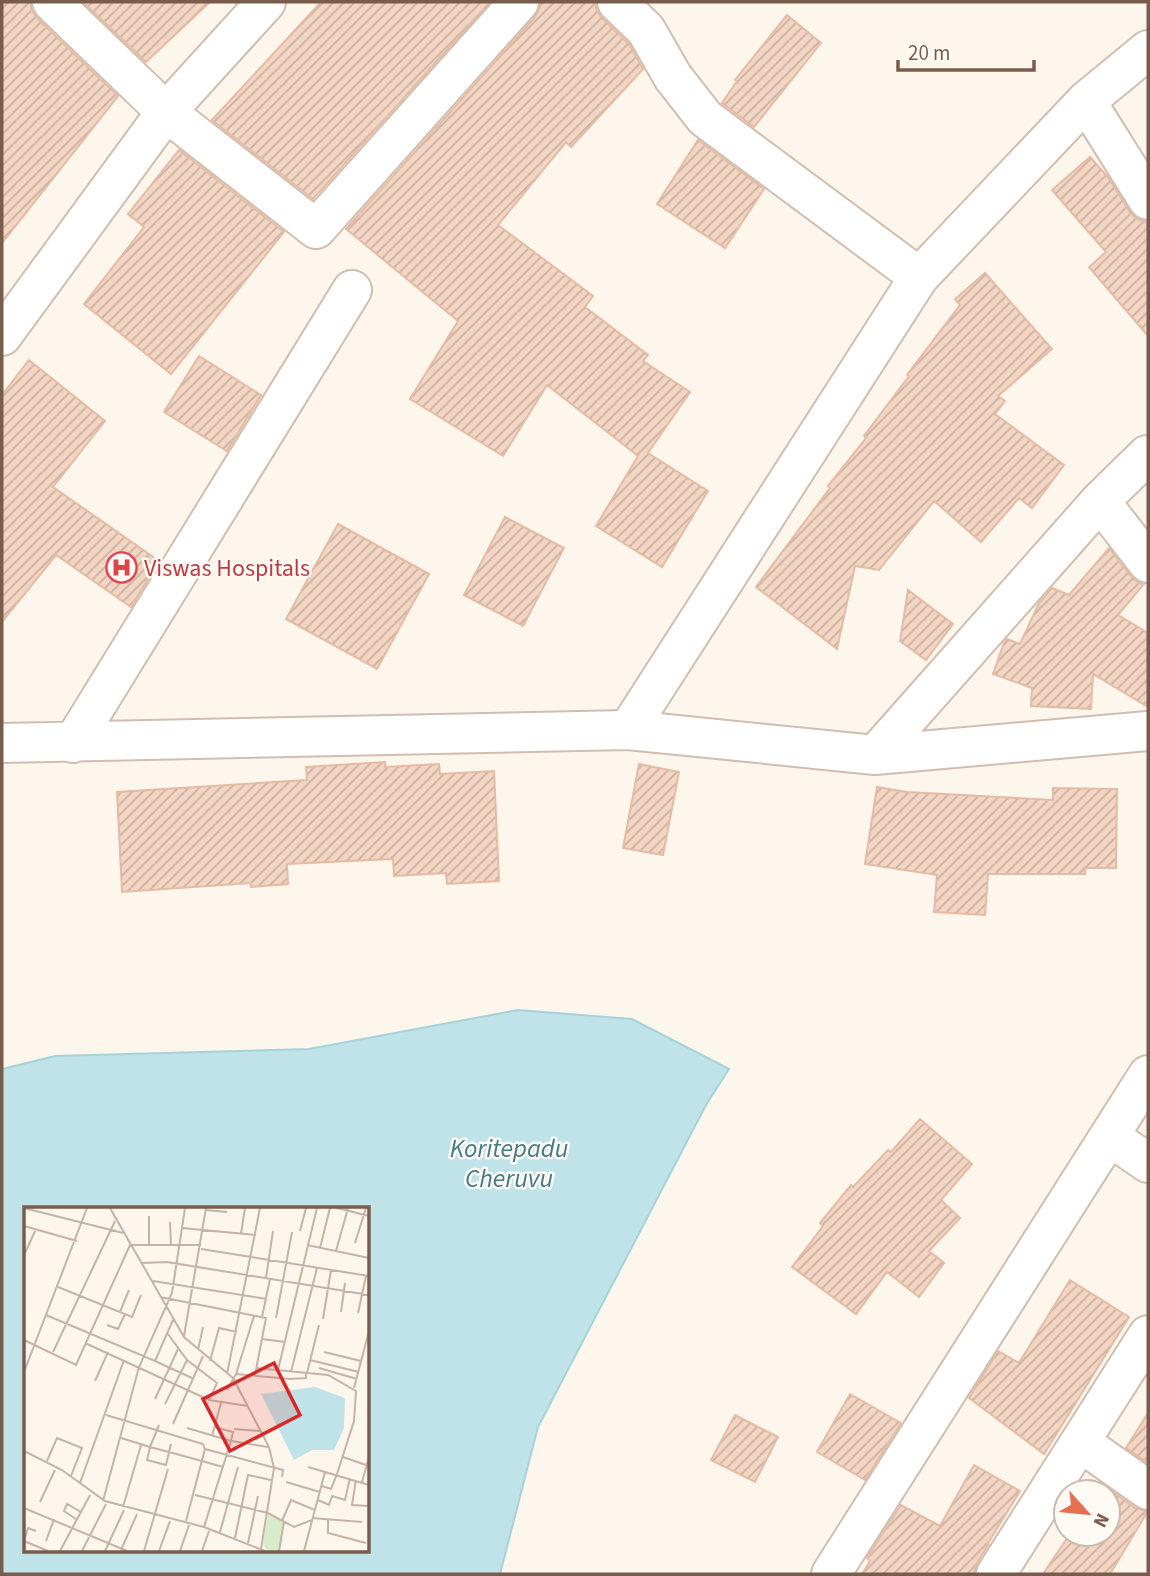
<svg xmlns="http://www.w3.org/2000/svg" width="1150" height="1576" font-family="'Source Sans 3',sans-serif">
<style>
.water{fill:#bfe3e8;stroke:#a5d3da;stroke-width:2;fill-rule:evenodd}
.building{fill:url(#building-hatch);stroke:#e6bba3;stroke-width:2}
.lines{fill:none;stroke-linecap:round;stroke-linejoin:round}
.minor-casing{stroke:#d1beb0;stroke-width:42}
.minor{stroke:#fff;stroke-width:38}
.labels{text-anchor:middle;stroke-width:5;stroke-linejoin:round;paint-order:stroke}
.health-label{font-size:24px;fill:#be3a42;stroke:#fffaf3;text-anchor:start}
.water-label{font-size:26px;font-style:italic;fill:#437c86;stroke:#fffaf3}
.inset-road{fill:none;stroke:#c5b3a7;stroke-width:2}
.view{fill:#d62828;fill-opacity:0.15;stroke:#d62828;stroke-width:3.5}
.inset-edge{fill:none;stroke:#7a5c4d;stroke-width:3.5}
</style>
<defs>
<pattern id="building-hatch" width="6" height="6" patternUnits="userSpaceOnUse" patternTransform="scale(1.75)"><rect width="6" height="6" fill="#f3d5c3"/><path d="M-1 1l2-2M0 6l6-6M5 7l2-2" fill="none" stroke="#cab0a1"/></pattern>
</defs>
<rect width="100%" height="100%" fill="#fdf6ec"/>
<path class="water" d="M518,1010L632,1019L729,1069L706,1105L538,1427L500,1574H2V1069L55,1056L309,1049ZM26,1208H368V1550H26Z"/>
<path class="building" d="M2,2H31V9L37,18L118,96L2,243Z
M83,2H210L146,62Z
M321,2H490L313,199L212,120Z
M540,2H593L596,5V9L602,18L629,44L643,69L571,147L566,142L498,225L593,296L585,307L648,355L643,361L690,392L648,453L708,491L662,567L596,526L638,456L547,385L503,456L410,399L458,321L346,229L535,17L540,7Z
M787,15L821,43L754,127L722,103L737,81L735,80Z
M698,140L764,189L725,248L657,204Z
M179,150L284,232L171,374L84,304L144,227L128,214Z
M1090,157L1108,177L1130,212L1137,219L1148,223V336L1089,267L1106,252L1052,190Z
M985,273L1052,349L998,396L1005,401L995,414L1064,465L1032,508L1019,498L981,542L934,501L879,570L855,566L837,649L756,587L830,488L828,486L866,438L864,436L909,376L907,375L960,305L955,299Z
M199,356L261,395L227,451L164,412Z
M29,360L105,421L53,487L159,561L131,607L56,555L2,622V395Z
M505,517L564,548L523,626L464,595Z
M338,524L429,574L377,669L286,619Z
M1109,548L1131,576L1139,583L1144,584L1118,615L1148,633V707L1093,674L1091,709L1031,706L1032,688L993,674L1004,643L1007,639L1020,644L1039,603L1052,588L1069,595Z
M908,590L953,624L926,660L900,641Z
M385,762V767L439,764L440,774L494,771L499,881L447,884L446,873L394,876L393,859L287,864L288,884L251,887V883L122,892L117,792L307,780L306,767Z
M639,764L679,772L663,855L623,848Z
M877,787L907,792L1053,800V788L1117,789L1116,868H1085V874H988L985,915L934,912L937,875L865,864Z
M920,1119L972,1164L941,1200L960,1218L929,1251L944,1263L919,1297L887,1272L856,1314L792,1267L823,1226L820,1223L851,1185L853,1187L888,1150L891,1152Z
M1070,1280L1129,1317L1044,1454L969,1398L998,1351L1019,1363Z
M850,1394L901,1423L865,1480L817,1452Z
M1148,1413V1463L1126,1448Z
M735,1415L778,1437L755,1482L711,1460Z
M974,1465L1020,1491L987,1545H988L977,1563L974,1574H862L870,1561L867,1558L901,1505L940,1526Z
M1102,1484L1135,1508L1148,1511L1110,1574H1043L1070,1534H1108V1492H1097Z"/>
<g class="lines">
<defs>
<path id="minor" d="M266,2L166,112L316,229L519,2
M617,2L646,30L673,77L705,118L919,277
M1086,101L1148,200
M2,336L166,112L52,2
M1100,501L1148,563
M628,730L919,277L1086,101L1148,50
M2,743L628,730L875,755L1148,731
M73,743L352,290
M875,755L1100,501L1147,455
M1110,1137L1148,1163
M1080,1442L1148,1490
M831,1574L1148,1075
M996,1574L1148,1335"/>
</defs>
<use href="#minor" class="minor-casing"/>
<use href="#minor" class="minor"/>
</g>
<defs>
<symbol id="hospital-ring" viewBox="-11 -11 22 22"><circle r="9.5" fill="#fffaf3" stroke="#e0444e" stroke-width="1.5"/><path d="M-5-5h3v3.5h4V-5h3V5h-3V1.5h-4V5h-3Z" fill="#e0444e"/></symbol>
</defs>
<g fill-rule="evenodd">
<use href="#hospital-ring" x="104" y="550" width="35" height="35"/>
</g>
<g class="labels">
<g class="health-label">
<text x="144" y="576">Viswas Hospitals</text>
</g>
<g class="water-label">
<text x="509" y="1157">Koritepadu<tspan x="509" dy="30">Cheruvu</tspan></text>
</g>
</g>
<g transform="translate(24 1207)">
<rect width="345" height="345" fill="#fdf6ec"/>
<path d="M244,306L260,315L255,344H243L239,337Z" fill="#d8ecc9"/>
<path d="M291,180L321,191L320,221L310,243H288L270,253L237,187Z" fill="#bfe3e8"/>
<path class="inset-road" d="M0,1L99,26M86,1L160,130L209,171L245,240L250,261L237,342M313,1L345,9M181,3L203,5M125,9V38M146,15L147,38M0,19L53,34M158,21L232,28M276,24L282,1M217,27L221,1M331,36L342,1M283,38L345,51M296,41L306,1M177,42L345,69M312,44L324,1M0,48L12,22M117,56L143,55L345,88M242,71L249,24M129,74L243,92M34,80L108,110L117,88M136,90L242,111L231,168M96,105L105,83M317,105L321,76M334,106L342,69M22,108L131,154L149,113M238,110L246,72M252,111L268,25M299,112L307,63M83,118L94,122L101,107M144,127L163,153L193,176L185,193M160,129L182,1M238,132L261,135M0,133L52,158L106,38H177M61,136L185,193L224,199M174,143L179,120M29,145L91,14M300,145L337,154M286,153L335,165M131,154L168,171M186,154L195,121L213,125M232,161L304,168L332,184L330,214L313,267L307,282L298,279M295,161L333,172M254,163L293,1M0,165L63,1M267,165L293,61M283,166L295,118M203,167L236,1M212,167L230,109M71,174L84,145M330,181L345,124M203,183L212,167L266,172L282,171V166M131,192L154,142M141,197L163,153M82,208L179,237L181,242M149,217L179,149M163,221L207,234L209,225L191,220M210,222L236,224M188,229L197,196M97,231L126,240L135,218M147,237L145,245L142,258L123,253L126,240L145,245L178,254L199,260M0,244L38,263L81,294L180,320L241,344M319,250L342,258M23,254L33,231L58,241L47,269M284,260L345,278M332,273L328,298L345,299M262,275L296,285M338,275L345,250M56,276L100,153M171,288L244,306L270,320L288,313M294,293L305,298L308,289L321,293L326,271M79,294L115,160L148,86L161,1M16,295L31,263M99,300L117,238M0,301L103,344M288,311L338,315M52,312L40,304L43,297L57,305M304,313V326L342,336M162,314L181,242L259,263L258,270M258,314L267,293L291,303M180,320L207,234L244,240M196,325L214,260M211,331L224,268L247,273M0,334L24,344M0,334L4,321L12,324M22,334L30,312M224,336L234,289M97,343L113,307M36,344L66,288M58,344L82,297M81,344L100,303M120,344L144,262M135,344L146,314M156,344L165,318M178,344L185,324M255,344L260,315M280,344L301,265"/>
<path class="view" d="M250,156L276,208L206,244L179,192Z"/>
<rect width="345" height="345" class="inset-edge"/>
</g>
<rect width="1150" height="1576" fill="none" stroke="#7a5c4d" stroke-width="7"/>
<g transform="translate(1087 1513) rotate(117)"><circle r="33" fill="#fffaf3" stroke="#cabbb1" stroke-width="2"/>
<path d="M0-5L12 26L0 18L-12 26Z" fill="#e76f51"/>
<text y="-10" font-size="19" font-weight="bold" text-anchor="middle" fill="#7a5c4d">N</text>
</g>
<path d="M898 60v10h136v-10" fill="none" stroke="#7a5c4d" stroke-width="3.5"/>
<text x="908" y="60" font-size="21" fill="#7a5c4d" stroke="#fffaf3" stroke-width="5" paint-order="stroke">20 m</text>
</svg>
